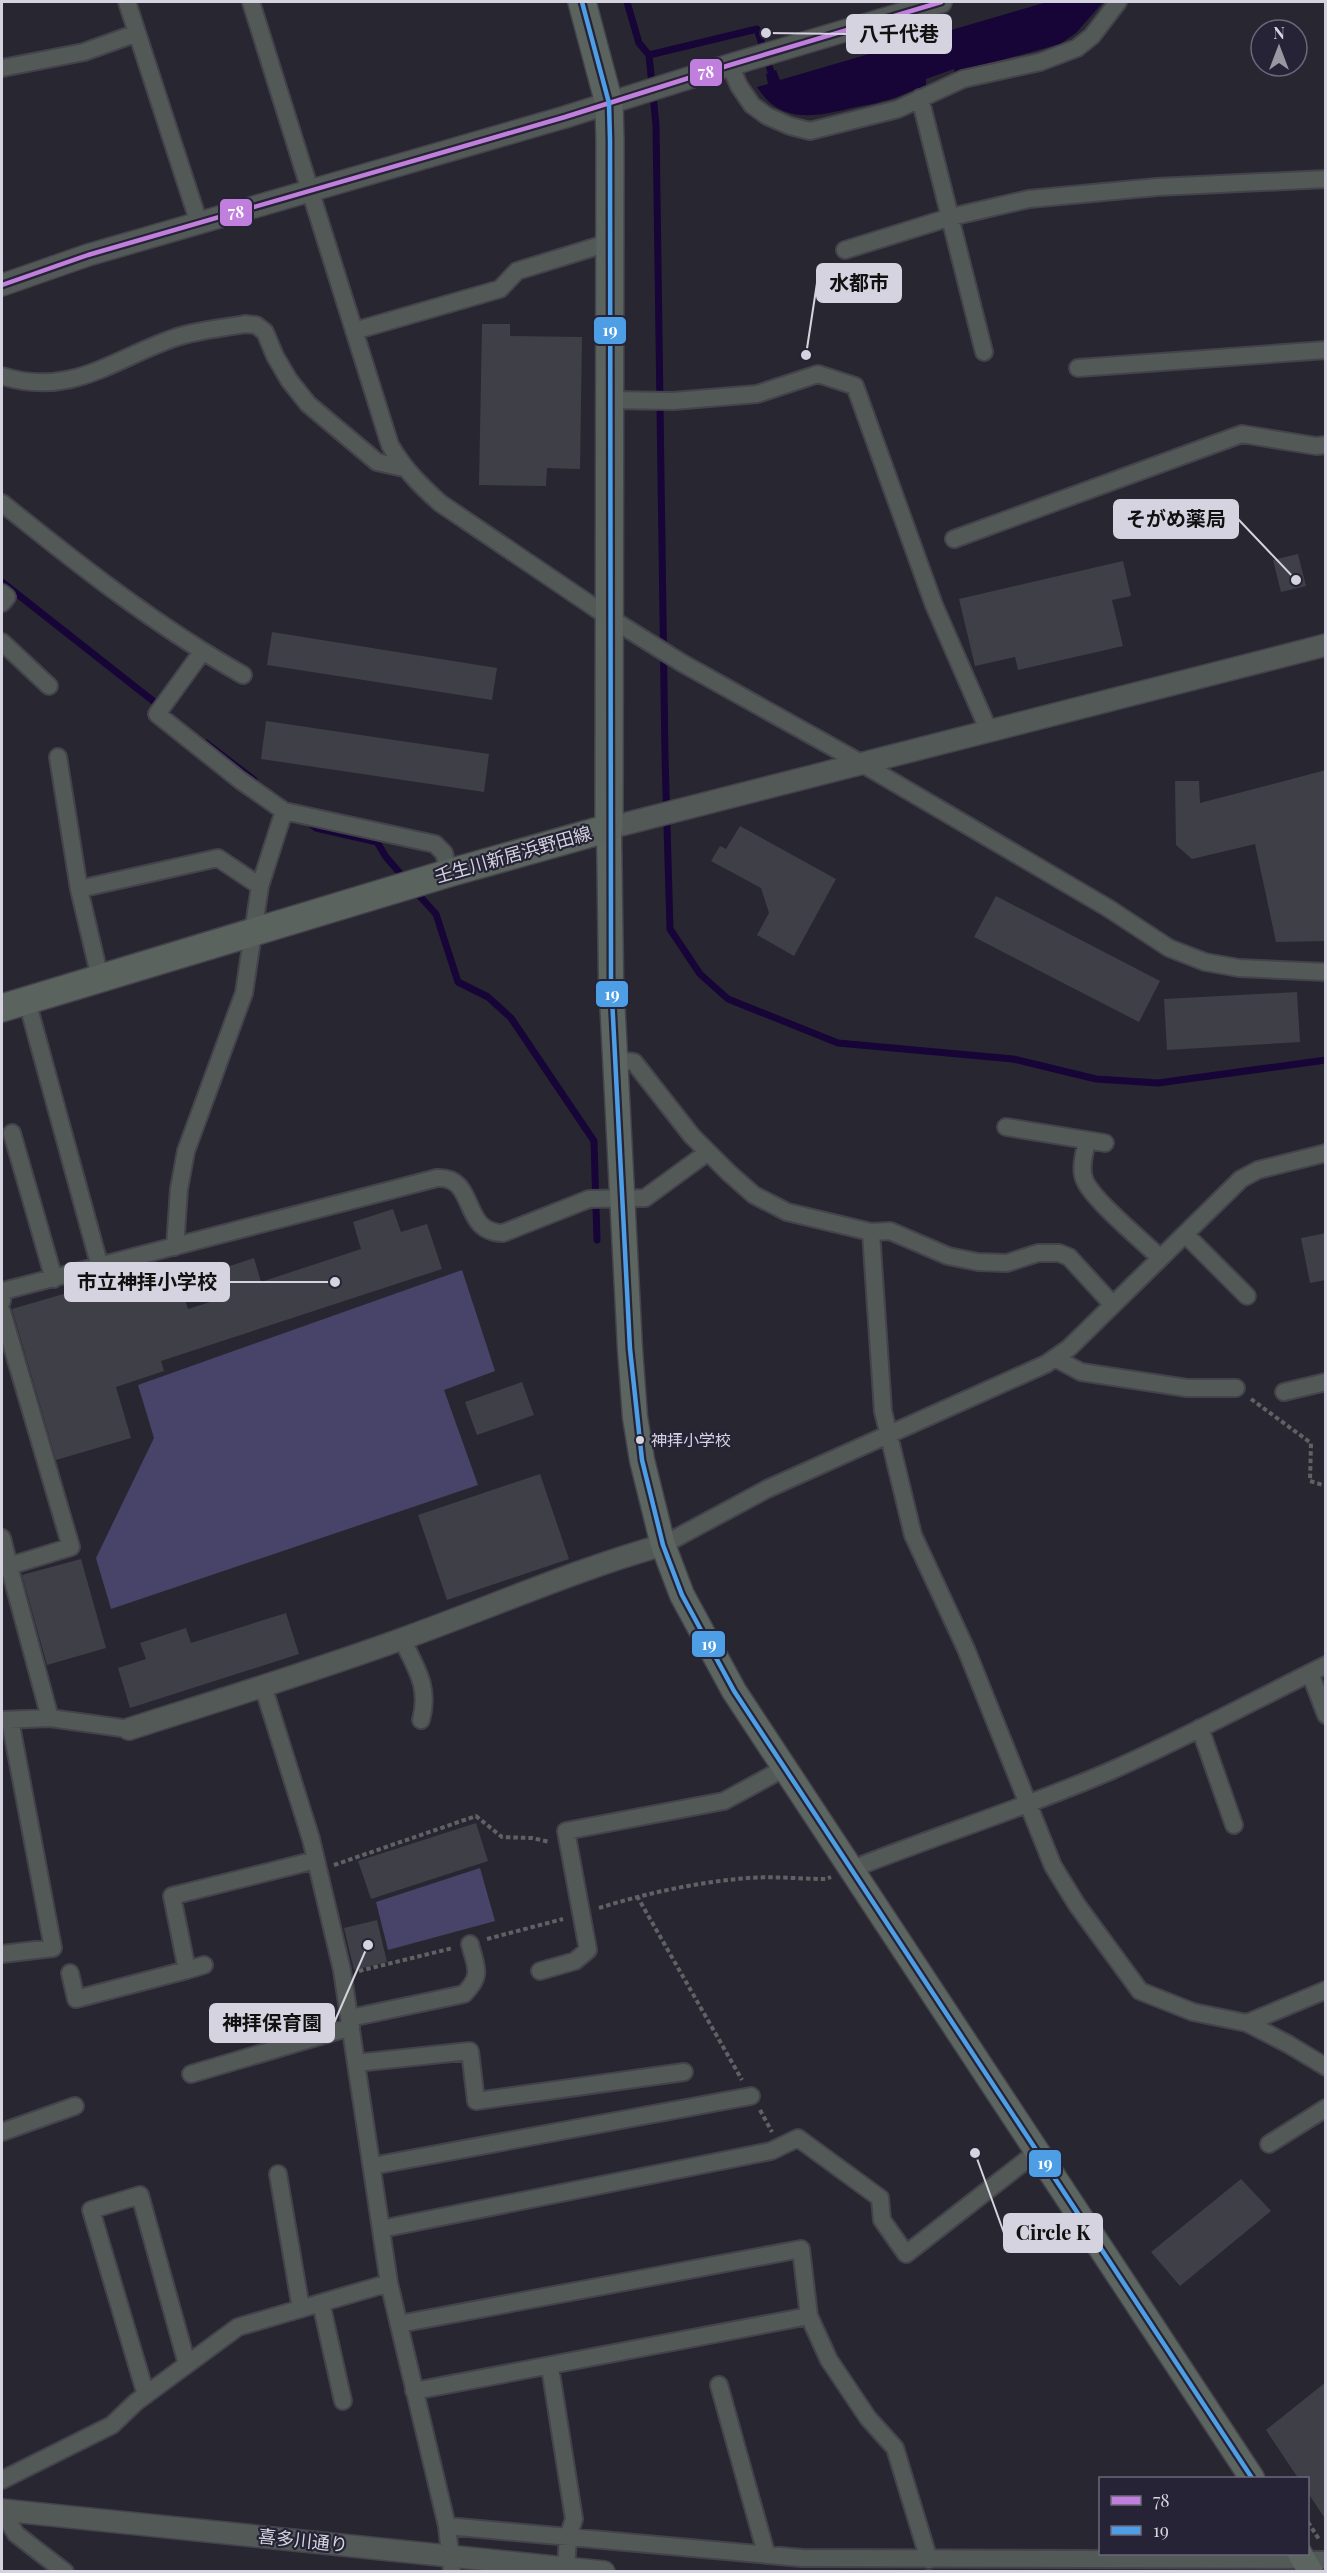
<svg xmlns="http://www.w3.org/2000/svg" width="1327" height="2573" font-family="'Playfair Display','Noto Sans JP',serif">
<style>
.green{fill:#484368}
.water{fill:#160536}
.lines{fill:none;stroke-linecap:round;stroke-linejoin:round}
.stream{stroke:#160536;stroke-width:7}
.building{fill:#3f3f47}
.minor-casing{stroke:#44434c;stroke-width:20}
.tertiary-casing{stroke:#44434c;stroke-width:24}
.secondary-casing{stroke:#44434c;stroke-width:27}
.primary-casing{stroke:#44434c;stroke-width:30}
.path{stroke:#5f6263;stroke-width:4;stroke-dasharray:4.5 3;stroke-linecap:butt}
.minor{stroke:#525956;stroke-width:16}
.tertiary{stroke:#525956;stroke-width:21}
.secondary{stroke:#5c6560;stroke-width:24}
.primary{stroke:#5b635f;stroke-width:27}
.bus-1-casing{stroke:#252335;stroke-width:9}
.bus-2-casing{stroke:#252335;stroke-width:9}
.bus-1{stroke:#c07fdc;stroke-width:4.5}
.bus-2{stroke:#4d9ee5;stroke-width:4.5}
.bus-dot{fill:#d4d3df;stroke:#252335;stroke-width:2}
.labels{text-anchor:middle;stroke-width:4.5;stroke-linejoin:round;paint-order:stroke}
.bus-label{font-size:16px;fill:#d4d3df;stroke:#252335;text-anchor:start}
.street-label{font-size:18px;fill:#d4d3df;stroke:#252335}
.leader{fill:none;stroke:#d4d3df;stroke-width:2}
.callout-dot{fill:#d4d3df;stroke:#252335;stroke-width:2}
.callout{fill:#d4d3df;stroke:#d4d3df;stroke-width:2}
.callout-label{font-size:20px;text-anchor:middle;font-weight:bold;fill:#111}
.line-badge{stroke:#252335;stroke-width:2}
.badge-label{font-size:16px;text-anchor:middle;font-weight:bold;fill:#fff}
</style>
<rect width="100%" height="100%" fill="#282731"/>
<path class="green" d="M462,1270L495,1371L444,1390L478,1485L111,1609L96,1558L154,1438L138,1385Z
M480,1868L495,1921L388,1950L376,1902Z"/>
<path class="water" d="M1047,2H1103L1076,33L1060,44L955,73L954,69L926,79V85C912,90 898,98 883,101C874,104 865,105 856,107C819,116 781,126 757,87L768,84L766,74L776,70L780,80Z"/>
<g class="lines">
<path class="stream" d="M627,2L639,43L649,55L656,125L665,756L670,929L700,974L728,999L838,1043L1013,1059L1096,1079L1158,1083L1326,1060
M649,55L757,29L774,81
M2,582L162,708
M206,743L254,780
M308,822L316,828L377,842L386,857L406,880
M415,891L436,914L458,982L488,997L511,1018L594,1141L597,1240"/>
</g>
<path class="building" d="M482,324H510V336L582,337L580,469L547,468L546,486L479,485Z
M1298,554L1306,586L1281,592L1273,560Z
M1123,561L1131,596L1112,600L1123,646L1018,670L1015,657L975,666L959,599Z
M272,632L497,668L492,700L267,665Z
M266,721L489,754L484,792L261,759Z
M1326,770V941L1276,942L1255,844L1192,859L1176,845L1175,781H1199L1200,803Z
M740,826L836,879L794,956L757,935L769,913L761,888L711,861L720,846L726,849Z
M996,896L1160,981L1139,1022L974,937Z
M1297,992L1300,1042L1167,1050L1164,999Z
M393,1209L401,1232L427,1224L442,1269L161,1361L164,1371L116,1387L131,1438L56,1460L12,1309L173,1262L188,1309L223,1298L215,1271L254,1258L261,1282L361,1249L353,1222Z
M1326,1233V1280L1310,1283L1301,1238Z
M522,1382L534,1415L477,1435L465,1402Z
M540,1474L569,1559L447,1600L418,1515Z
M81,1559L106,1648L47,1665L22,1575Z
M286,1613L299,1654L130,1708L118,1668L146,1659L140,1643L186,1628L191,1643Z
M476,1823L488,1861L371,1899L358,1861Z
M377,1920L387,1962L354,1970L344,1928Z
M1241,2179L1271,2211L1180,2286L1151,2252Z
M1326,2382V2520L1308,2493V2478H1298L1266,2430Z"/>
<g class="lines">
<defs>
<path id="minor" d="M127,2L199,223
M251,2L390,445C404,469 420,485 440,503L610,618L682,663L861,763L1108,908L1169,948L1205,962L1239,968L1326,972
M730,65L739,86L752,105L767,116L790,126L810,131L898,109L963,79L1040,62L1077,48L1092,36L1118,2
M2,68L84,52L137,33
M920,98L984,352
M845,250L951,217L1029,199L1157,187L1326,179
M354,331L500,289L517,271L611,242
M1078,368L1326,350
M2,376C72,398 114,358 177,337C198,330 223,328 245,324L256,325L265,332L275,356L289,380L308,404L377,462L404,468
M611,400L673,401L757,394L818,374L855,386L934,605L988,729
M2,503C79,565 156,626 243,675
M954,539L1242,434L1316,446L1326,445
M2,593L7,597L2,603
M2,642L49,686
M202,652L157,714L240,780L284,811L435,844L444,853L449,873
M58,757L79,889L100,978
M79,889L218,858L260,886
M27,1001L100,1267
M616,1060L634,1062L692,1136L729,1173L754,1195L787,1212L871,1232L890,1231L948,1256L978,1262L1007,1263L1038,1253H1059L1069,1257L1113,1305
M1006,1127L1105,1143
M12,1133L54,1279
M1087,1140C1085,1152 1079,1169 1085,1181C1094,1201 1142,1240 1160,1258
M871,1232L883,1411L913,1535L966,1649L1053,1866L1077,1905L1140,1991L1193,2012L1247,2023L1288,2044L1326,2067
M1185,1234L1247,1296
M175,1247L179,1189L186,1151L244,993L260,886L284,811
M2,1301L3,1291L437,1178C478,1176 460,1233 503,1233L589,1199L645,1198L708,1152
M2,1312L71,1547L9,1566L50,1718
M1055,1358L1081,1372L1187,1388H1236
M1284,1392L1326,1382
M2,1538L9,1566
M663,1545L767,1489L1046,1364L1069,1348L1241,1179L1258,1170L1326,1153
M402,1639C416,1668 430,1687 421,1720
M1310,1673L1326,1715
M263,1686L311,1839L342,1970L389,2283L447,2526L452,2572
M2,1720L50,1718L129,1729
M1200,1728L1234,1825
M852,1869C937,1835 1024,1808 1108,1772C1182,1740 1253,1701 1326,1665
M2,1954L53,1948L10,1720
M187,1970L204,1965
M540,1971L575,1961L588,1950L566,1831L724,1801L785,1768
M70,1973L76,1999L187,1970L172,1896L316,1860
M350,2018L464,1994C483,1975 476,1968 470,1944
M1247,2023L1326,1990
M356,2063L470,2051L476,2101L684,2072
M191,2074L351,2027
M2,2132L75,2106
M1269,2144L1326,2108
M372,2166L751,2096
M278,2174L301,2309
M381,2229L771,2151L798,2138L880,2198L882,2220L906,2254L1038,2151
M321,2303L343,2401
M809,2316L829,2360L868,2418L895,2448L929,2560
M399,2324L801,2249L809,2316L414,2391
M550,2367L574,2519L568,2537L566,2568
M719,2385L766,2553
M146,2395L91,2210L140,2195L187,2364
M2,2480L112,2425L136,2402L238,2327L389,2283
M2,2511L16,2534L65,2572
M447,2526L802,2558L1326,2560"/>
<path id="tertiary" d="M2,285L88,255L565,117L730,65L941,2
M609,828L1326,645
M129,1729C220,1700 311,1672 402,1639C489,1608 574,1570 663,1545
M2,2510L604,2572"/>
<path id="secondary" d="M609,828L611,978L630,1349L635,1417L642,1460L663,1545L682,1595L734,1691L1252,2478
M1300,2554L1311,2572"/>
<path id="primary" d="M2,1008L449,873L609,828L610,140L609,103L582,2"/>
</defs>
<use href="#minor" class="minor-casing"/>
<use href="#tertiary" class="tertiary-casing"/>
<use href="#secondary" class="secondary-casing"/>
<use href="#primary" class="primary-casing"/>
<path class="path" d="M1251,1399L1311,1443L1310,1481L1326,1486
M334,1865L476,1816L502,1837L532,1838L550,1842
M637,1896L742,2080
M599,1908C647,1893 698,1882 748,1878C774,1876 801,1879 826,1879L831,1877
M487,1939L563,1919
M359,1971L453,1948
M760,2110L772,2132
M1308,2522L1320,2541"/>
<use href="#minor" class="minor"/>
<use href="#tertiary" class="tertiary"/>
<use href="#secondary" class="secondary"/>
<use href="#primary" class="primary"/>
<defs>
<path id="bus-1" d="M2,285L88,255L565,117L730,65L941,2"/>
<path id="bus-2" d="M582,2L609,103L610,140L611,978L630,1349L642,1460L663,1545L682,1595L734,1691L1252,2478"/>
</defs>
<use href="#bus-1" class="bus-1-casing"/>
<use href="#bus-2" class="bus-2-casing"/>
<use href="#bus-1" class="bus-1"/>
<use href="#bus-2" class="bus-2"/>
</g>
<circle class="bus-dot" cx="640" cy="1440" r="5"/>
<g class="labels">
<g class="bus-label">
<text x="651" y="1446">神拝小学校</text>
</g>
<g class="street-label">
<text transform="translate(513 855) rotate(-16)" y="6">壬生川新居浜野田線</text>
<text transform="translate(303 2541) rotate(6)" y="6">喜多川通り</text>
</g>
</g>
<path class="leader" d="M766 33L847 34M806 355L817 283M1296 580L1238 519M335 1282L229 1282M368 1945L334 2023M975 2153L1004 2233"/>
<g class="callout-dot">
<circle cx="766" cy="33" r="6"/>
<circle cx="806" cy="355" r="6"/>
<circle cx="1296" cy="580" r="6"/>
<circle cx="335" cy="1282" r="6"/>
<circle cx="368" cy="1945" r="6"/>
<circle cx="975" cy="2153" r="6"/>
</g>
<g class="callout">
<rect x="847" y="15" width="104" height="38" rx="6"/>
<rect x="817" y="264" width="84" height="38" rx="6"/>
<rect x="1114" y="500" width="124" height="38" rx="6"/>
<rect x="65" y="1263" width="164" height="38" rx="6"/>
<rect x="210" y="2004" width="124" height="38" rx="6"/>
<rect x="1004" y="2214" width="98" height="38" rx="6"/>
</g>
<g class="callout-label">
<text x="899" y="41">八千代巷</text>
<text x="859" y="290">水都市</text>
<text x="1176" y="526">そがめ薬局</text>
<text x="147" y="1289">市立神拝小学校</text>
<text x="272" y="2030">神拝保育園</text>
<text x="1053" y="2240">Circle K</text>
</g>
<g class="line-badge">
<rect x="689" y="58" width="34" height="29" rx="6" fill="#c07fdc"/>
<rect x="219" y="198" width="34" height="29" rx="6" fill="#c07fdc"/>
<rect x="593" y="316" width="34" height="29" rx="6" fill="#4d9ee5"/>
<rect x="595" y="980" width="34" height="28" rx="6" fill="#4d9ee5"/>
<rect x="691" y="1630" width="35" height="28" rx="6" fill="#4d9ee5"/>
<rect x="1028" y="2149" width="34" height="29" rx="6" fill="#4d9ee5"/>
</g>
<g class="badge-label">
<text x="706" y="78">78</text>
<text x="236" y="218">78</text>
<text x="610" y="336">19</text>
<text x="612" y="1000">19</text>
<text x="709" y="1650">19</text>
<text x="1045" y="2169">19</text>
</g>
<rect width="1327" height="2573" fill="none" stroke="#d4d3df" stroke-width="6"/>
<rect x="1099" y="2477" width="210" height="78" fill="#252335" stroke="#6b6979" stroke-width="1.5"/>
<rect x="1111" y="2496" width="30" height="9" fill="#c07fdc" stroke="#6b6979" stroke-width="1.5"/>
<text x="1153" y="2507" font-size="18" fill="#d4d3df">78</text>
<rect x="1111" y="2526" width="30" height="9" fill="#4d9ee5" stroke="#6b6979" stroke-width="1.5"/>
<text x="1153" y="2537" font-size="18" fill="#d4d3df">19</text>
<g transform="translate(1279 48)"><circle r="28" fill="#252335" stroke="#6b6979" stroke-width="1.5"/>
<path d="M0-4.5L10 22L0 15L-10 22Z" fill="#9897a2"/>
<text y="-9" font-size="16" font-weight="bold" text-anchor="middle" fill="#d4d3df">N</text>
</g>
</svg>
